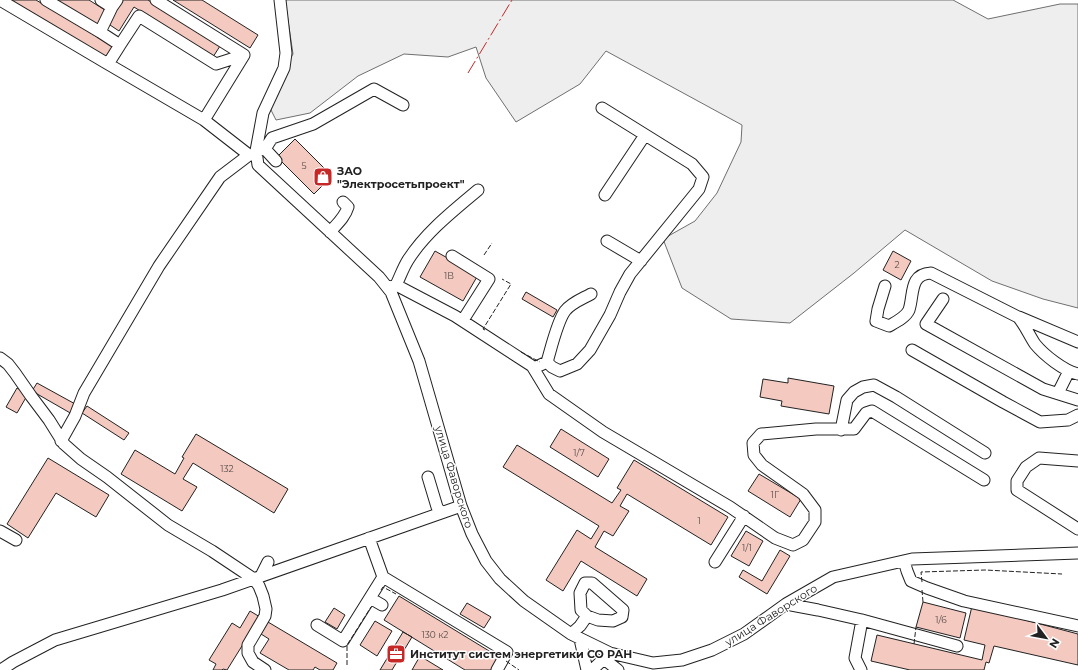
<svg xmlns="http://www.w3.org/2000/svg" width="1078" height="670" font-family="Montserrat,sans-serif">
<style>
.green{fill:#eee;stroke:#6f6f6f}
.building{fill:#f3c9c0;stroke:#222}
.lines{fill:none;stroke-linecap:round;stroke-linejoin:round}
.minor-casing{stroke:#222;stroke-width:13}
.minor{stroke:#fff;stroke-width:11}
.fence{stroke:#222;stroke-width:1;stroke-dasharray:5 2;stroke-linecap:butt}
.power{stroke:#c62828;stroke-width:1;stroke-dasharray:14 3 2 3;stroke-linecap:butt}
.labels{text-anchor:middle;stroke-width:3;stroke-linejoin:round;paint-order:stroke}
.number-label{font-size:9px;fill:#564c4a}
.poi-label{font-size:11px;font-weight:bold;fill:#222;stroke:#fff;text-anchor:start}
.street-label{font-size:11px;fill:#222;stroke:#fff}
</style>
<rect width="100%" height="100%" fill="#fff"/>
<path class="green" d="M285,0H953L988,19L1060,4H1078V308L1043,299L992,281L905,230L854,273L790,323L731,319L682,288L663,239L695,221L717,193L741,142L742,125L606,51L580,84L516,122L486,78L476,47L448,57L404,54L358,76L310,113L276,120L267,102L293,54Z"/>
<path class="building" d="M8,0H36L114,47L106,59Z
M56,0H89L108,12L98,27Z
M121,0H148L220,46L213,57L134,7L119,31L107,23Z
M173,0H202L258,35L250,48Z
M295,139L332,176L314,194L277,157Z
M435,251L478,275L463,301L420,277Z
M893,251L911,261L901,280L883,270Z
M526,292L557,310L553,317L522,299Z
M788,378L834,386L829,414L781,406L782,401L760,397L763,379L788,383Z
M37,383L77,405L72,414L32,391Z
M17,388L28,394L17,413L6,407Z
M87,406L129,433L124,440L82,413Z
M561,429L609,459L598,477L550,447Z
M196,434L288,489L274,513L193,463L183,479L197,487L182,511L121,474L135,450L175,474L184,458L182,457Z
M517,445L612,503L621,490L617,488L634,460L728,517L711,545L627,494L620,506L629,511L613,536L604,531L595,547L647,579L637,596L581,561L563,591L546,580L577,530L591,539L599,526L503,467Z
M48,458L109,495L96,517L56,493L28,538L7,524Z
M759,474L801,499L790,517L748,491Z
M746,531L763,541L749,566L731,556Z
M780,550L790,556L767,594L739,577L743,570L762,581Z
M399,596L499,657L491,670H465L384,620Z
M923,602L966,613L960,638L916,627Z
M467,603L491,617L484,628L460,614Z
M972,606L1078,634V665L994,646L989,663L986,662L984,670H910L871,661L877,635L982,660L985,645L964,640Z
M334,608L345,615L337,629L325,622Z
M250,611L260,617L227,670L223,669L222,670H213L216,664L209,660L232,623L240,628Z
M375,621L392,631L377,656L360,645Z
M268,622L337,663L333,670H320L315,667L313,670H289L260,653L269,639L261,634Z
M403,632L412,637L392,670H380Z
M420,656L443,670H412Z"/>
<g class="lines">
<defs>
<path id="minor" d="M0,0L108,64
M46,0L100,32
M101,0L112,7
M117,0L112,7L100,32L120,45L108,64L204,120L249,155H256
M156,0L244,55L204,120
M280,0L286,53L284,68L263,113L256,151L258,165L379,277L391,292L419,361L461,506L472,534L486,561L500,579L524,601L571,634L610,653L653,663L682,660L712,650L744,634L786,604L833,577L912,559L1078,553
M120,45L139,16L216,64L244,55
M265,149L276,161
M256,151L265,149L272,138L313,124L374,89L403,105
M605,195L645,135
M330,232C337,224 345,217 348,207L343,202
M607,241L641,261
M452,256L489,279L463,320
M396,285C400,277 403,268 408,260C426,232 453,211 478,190
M885,286L878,309L876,321L889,326C896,322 906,317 909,310C914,295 909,274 931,273L1018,317C1025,325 1029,335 1035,344C1044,355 1064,371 1078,374
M388,288L396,285L455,316L532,366L549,394L603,432L730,507L775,538L793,545L803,540L815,522V510L803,494L762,465L754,455L753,443L761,434L816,429H854L866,413L872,411L984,480
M943,299L926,324L1043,389L1078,400
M1019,317L1078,342
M912,350L1003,402L1040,422L1068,420L1078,415
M0,358L8,364L15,373L31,396L49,420L64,444L81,459L107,477L168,525L212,551L254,579L259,586L263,596L266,609L265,616L248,645V653L253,662L265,670
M547,362C551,349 557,322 565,311C571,303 582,299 591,294
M534,368L547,362L552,367L560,371L577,364L590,350L610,315L620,292L630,274L699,189L703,177L692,164L602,108
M1058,393L1069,371
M841,430L847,400L854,392L863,387L874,385L896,397L985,453
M61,441L75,416L84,393L159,266L220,177L249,155
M1078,461L1039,458L1026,467L1017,481V490L1078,529
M428,477L437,507L441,513
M0,531L16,540
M369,538L383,577L507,652L497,670
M904,561L907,571L911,581L927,588L964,601L1078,626
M715,562L744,516
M261,576L268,562
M370,598L382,605
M786,604L818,610L862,620L957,646
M317,625L343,641L383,577
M571,634L580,626L587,616L581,610L580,593L585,583H592L623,610L622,617L613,621L598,620L587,616
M580,639L587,670
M604,659L618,670
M1,670L13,662L55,640L222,590L461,506
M592,670L610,653
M861,670L855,658L862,620"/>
</defs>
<use href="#minor" class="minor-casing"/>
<use href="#minor" class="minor"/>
<path class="fence" d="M484,255L492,243
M485,330L483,329L511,284L502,279
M521,352L540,362
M922,582L921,572L985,570L1062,574
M381,590L383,587L396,594
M922,590L923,602
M914,644L916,627
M506,661L519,670
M347,665V645L371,607"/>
<path class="power" d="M468,73L512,0"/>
</g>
<defs>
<symbol id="shop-square" viewBox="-11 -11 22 22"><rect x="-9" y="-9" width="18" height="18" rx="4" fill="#c62828" stroke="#fff"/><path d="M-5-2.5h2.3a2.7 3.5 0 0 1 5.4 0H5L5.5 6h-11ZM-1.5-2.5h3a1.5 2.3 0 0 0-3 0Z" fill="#fff"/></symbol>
<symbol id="office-square" viewBox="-11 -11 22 22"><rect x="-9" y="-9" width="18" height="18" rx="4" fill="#c62828" stroke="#fff"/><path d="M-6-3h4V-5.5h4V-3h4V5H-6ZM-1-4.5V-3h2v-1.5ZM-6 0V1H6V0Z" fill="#fff"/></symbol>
</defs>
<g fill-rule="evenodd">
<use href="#shop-square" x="312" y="166" width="22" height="22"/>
<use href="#office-square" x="385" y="643" width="22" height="22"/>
</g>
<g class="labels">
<g class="number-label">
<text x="304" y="169">5</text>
<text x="897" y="268">2</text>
<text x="449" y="279">1В</text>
<text x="579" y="456">1/7</text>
<text x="227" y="472">132</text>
<text x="775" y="498">1Г</text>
<text x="699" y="524">1</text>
<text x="747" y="551">1/1</text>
<text x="941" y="623">1/6</text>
<text x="435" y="638">130 к2</text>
</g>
<g class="poi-label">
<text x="337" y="175">ЗАО<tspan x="337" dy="13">"Электросетьпроект"</tspan></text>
<text x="410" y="658">Институт систем энергетики СО РАН</text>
</g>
<g class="street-label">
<text transform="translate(454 477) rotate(73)" y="4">улица Фаворского</text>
<text transform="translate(771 615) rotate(-32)" y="4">улица Фаворского</text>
</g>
</g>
<g transform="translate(1046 638) rotate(122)" stroke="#ffffff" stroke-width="3" paint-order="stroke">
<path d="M0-3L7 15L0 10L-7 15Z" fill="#222222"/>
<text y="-6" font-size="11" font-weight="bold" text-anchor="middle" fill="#222222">N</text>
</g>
</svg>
